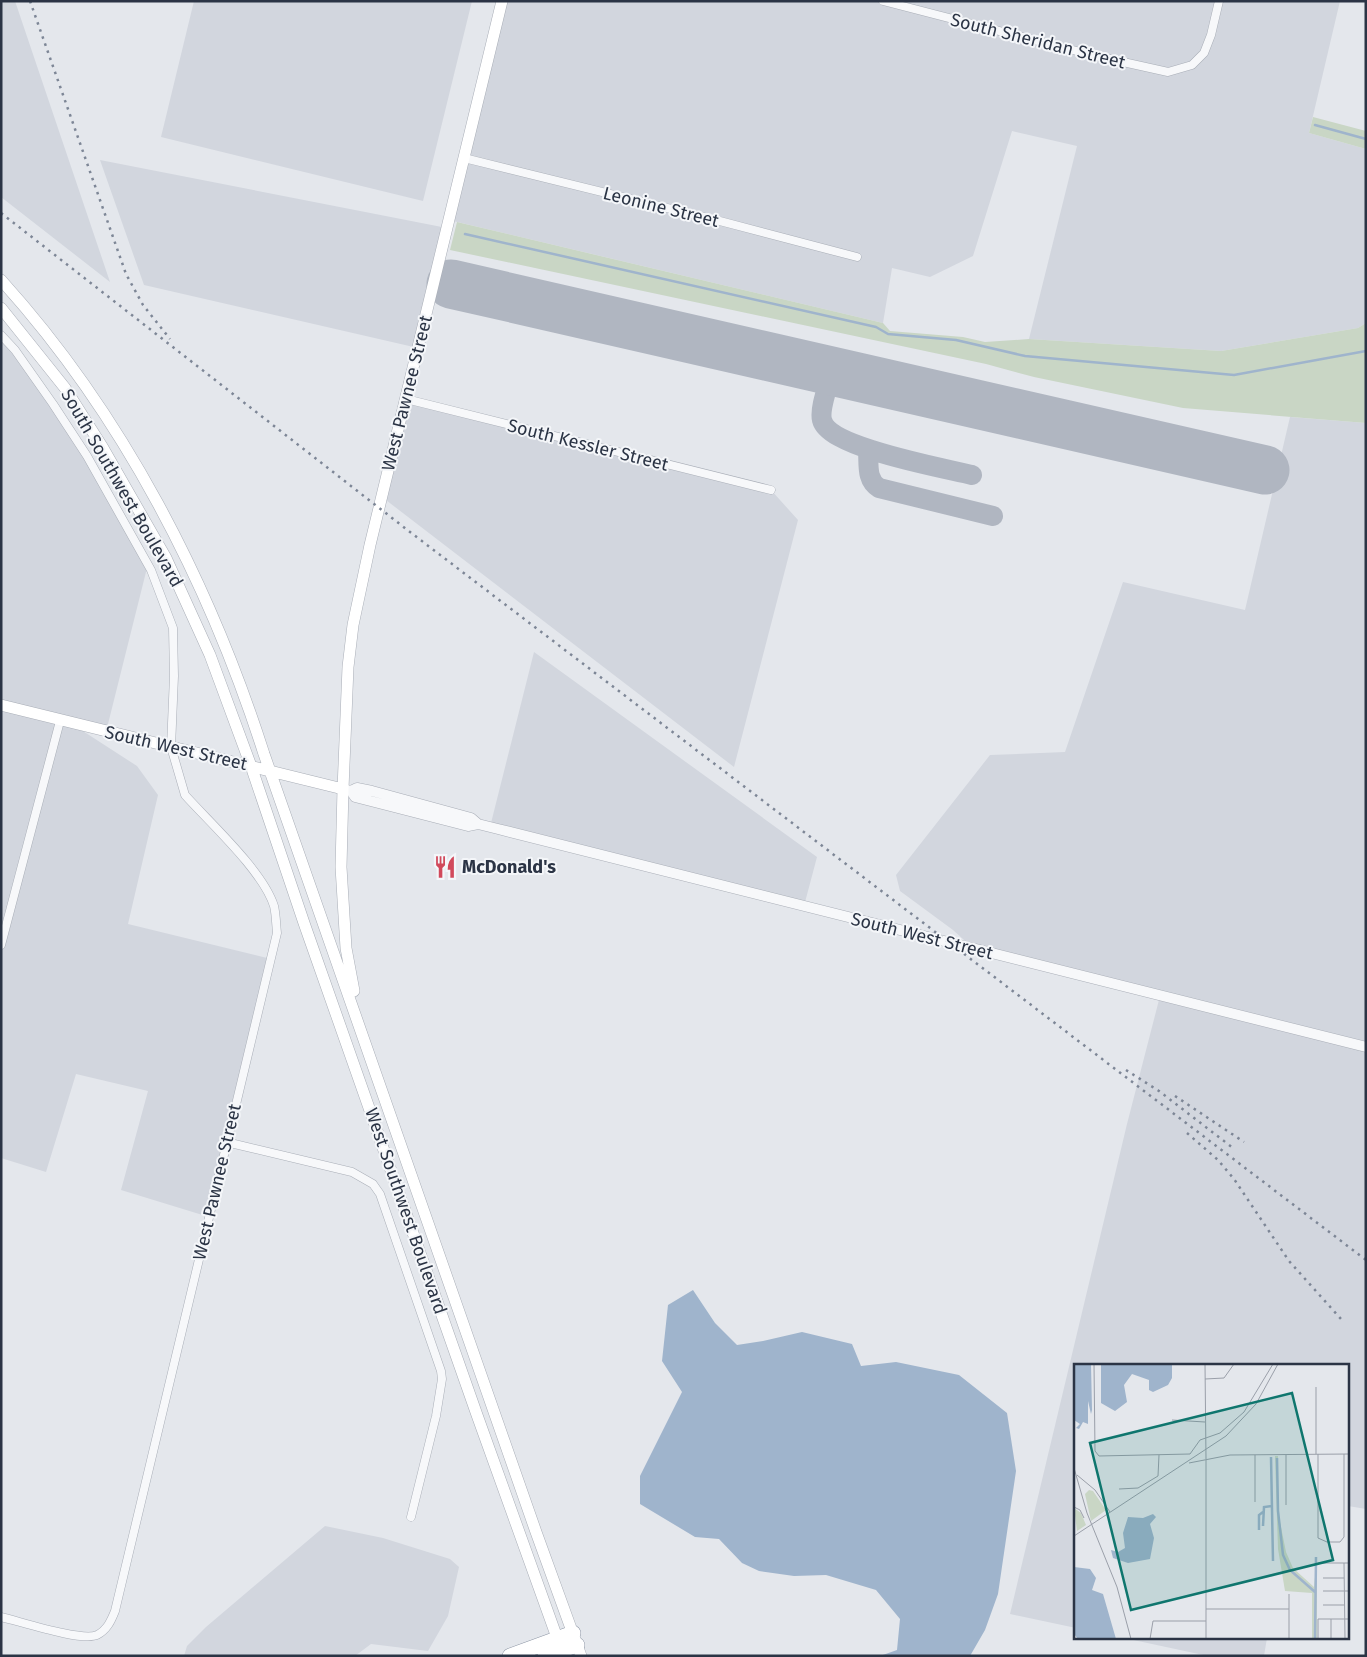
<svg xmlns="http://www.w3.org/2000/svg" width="1367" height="1657" font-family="'Fira Sans',sans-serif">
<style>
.built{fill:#d2d6de}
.green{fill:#c9d6c5}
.water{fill:#9fb4cc}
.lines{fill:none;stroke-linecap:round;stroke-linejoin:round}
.stream{stroke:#9fb4cc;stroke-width:2.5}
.taxiway{stroke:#b0b6c1;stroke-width:20}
.runway{stroke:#b0b6c1;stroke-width:49}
.minor-casing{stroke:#a9aeb7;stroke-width:9}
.tertiary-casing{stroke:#a9aeb7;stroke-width:11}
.secondary-casing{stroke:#a9aeb7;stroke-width:12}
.motorway-casing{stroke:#8b94a3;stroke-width:16}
.minor{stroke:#f7f8fa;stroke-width:8}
.tertiary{stroke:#f7f8fa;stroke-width:10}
.secondary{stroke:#fff;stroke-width:11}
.motorway{stroke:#fff;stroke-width:15}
.rail{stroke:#7d8696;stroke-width:2.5;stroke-dasharray:2.5 5;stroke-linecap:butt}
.labels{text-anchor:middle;stroke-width:4;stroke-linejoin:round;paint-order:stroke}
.street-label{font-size:18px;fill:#2b3445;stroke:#f4f6f9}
.poi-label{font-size:18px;font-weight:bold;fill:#2b3445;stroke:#f4f6f9;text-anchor:start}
.inset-river{fill:none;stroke:#9fb4cc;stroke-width:2.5}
.inset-road{fill:none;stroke:#9a9fa9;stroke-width:1}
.view{fill:#0f766e;fill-opacity:0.15;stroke:#0f766e;stroke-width:2.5}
.inset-edge{fill:none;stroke:#2b3445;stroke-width:2.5}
</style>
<rect width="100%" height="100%" fill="#e4e7ec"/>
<path class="built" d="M1,1H15L110,282L1,197Z
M194,1H472L423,201L161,137Z
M502,1H1340L1309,133L1366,149V323L1358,328L1221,351L1029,339L1077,146L1012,131L973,256L930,277L892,268L883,323L449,220Z
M100,160L447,228L418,348L144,285Z
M1,335L51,400L148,564L106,732L72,724L137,766L158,795L128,924L271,959L209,1217L121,1190L148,1091L76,1074L46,1172L1,1158Z
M406,399L771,490L798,520L734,767L382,497Z
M1290,417L1366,423V1509L1348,1506V1366H1076V1628L1010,1614L1127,1124L1160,996L974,949L953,930L900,891L896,875L990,755L1065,752L1123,582L1245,610Z
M534,652L817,857L804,906L490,827Z
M325,1526L383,1538L450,1559L459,1567L448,1616L428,1651L371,1644L355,1656H184L187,1646L206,1627Z
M1124,1638H1267L1264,1656H1208Z"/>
<path class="green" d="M1313,117L1366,131V149L1309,133Z
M457,222L883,323L890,331L963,337L985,342L1029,339L1221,351L1358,328L1366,323V423L1183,408L1034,377L986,364L450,250Z"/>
<path class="water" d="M693,1290L715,1323L737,1345L763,1341L802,1332L852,1344L861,1366L896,1362L959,1375L1007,1413L1016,1471L998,1594L985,1630L970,1656H880L897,1650L900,1619L876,1590L826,1575L794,1576L759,1571L742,1563L719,1539L695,1537L640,1504V1476L682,1392L662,1361L668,1305Z"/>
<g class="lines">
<path class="stream" d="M1315,125L1366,139
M465,234L876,327L888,334L956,340L1025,356L1234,375L1366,351"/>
<path class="taxiway" d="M832,371C829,384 819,408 822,420C829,448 944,468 972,475
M868,450C869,465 866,480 879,488L993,516"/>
<path class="runway" d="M451,284L1265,470"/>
<defs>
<path id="minor" d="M883,1L1096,56L1168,72L1192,65L1204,53L1211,35L1219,1
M464,158L716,220L857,257
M1,335L15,350L53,404L87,456L151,570L173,628L174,676L171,747L185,795C210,823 263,871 274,906C276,914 276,924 277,933L115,1611C111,1621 107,1630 97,1635C82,1642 19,1621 1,1617
M406,399L771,490
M1,945L60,721
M226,1142L352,1172L373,1184L380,1194L441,1371L442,1379L436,1416L411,1517"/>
<path id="tertiary" d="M343,789L351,791L357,788L372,791L471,818L478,824L498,829L1366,1047
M351,791L355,797L468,826L478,824"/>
<path id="secondary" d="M1,280C123,415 209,582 264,754L536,1532L581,1656
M1,308L65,388L103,448L166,558L210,655L251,766L304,923L477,1415L560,1646
M1,705L343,789
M354,991L346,948L341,867L343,789L348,667L353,625L370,545L502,1"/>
<path id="motorway" d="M510,1656L573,1633
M545,1656L577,1645"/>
</defs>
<use href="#minor" class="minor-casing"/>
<use href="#tertiary" class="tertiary-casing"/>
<use href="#secondary" class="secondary-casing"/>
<use href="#motorway" class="motorway-casing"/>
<use href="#minor" class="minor"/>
<use href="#tertiary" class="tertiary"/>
<use href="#secondary" class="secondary"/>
<use href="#motorway" class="motorway"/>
<path class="rail" d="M30,1L126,274L143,305L170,339
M1,213L410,532L1366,1260
M1126,1070L1159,1091L1233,1148
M1175,1096L1244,1142
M1187,1133L1218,1160L1234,1179L1289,1261L1341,1319"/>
</g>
<defs>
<symbol id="restaurant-bare" viewBox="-9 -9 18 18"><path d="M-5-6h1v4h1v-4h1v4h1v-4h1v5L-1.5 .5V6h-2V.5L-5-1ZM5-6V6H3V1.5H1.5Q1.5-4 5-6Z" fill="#d1495b" stroke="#f4f6f9" stroke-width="2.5" paint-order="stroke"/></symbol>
</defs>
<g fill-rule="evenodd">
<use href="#restaurant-bare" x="429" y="851" width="32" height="32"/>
</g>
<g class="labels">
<g class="street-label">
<text transform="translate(1038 41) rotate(14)" y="6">South Sheridan Street</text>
<text transform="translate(661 207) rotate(14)" y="6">Leonine Street</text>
<text transform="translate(407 393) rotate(-76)" y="6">West Pawnee Street</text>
<text transform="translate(588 445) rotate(14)" y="6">South Kessler Street</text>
<text transform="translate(122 488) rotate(60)" y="6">South Southwest Boulevard</text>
<text transform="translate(176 748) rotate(13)" y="6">South West Street</text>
<text transform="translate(922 936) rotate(14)" y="6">South West Street</text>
<text transform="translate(217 1182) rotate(-77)" y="6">West Pawnee Street</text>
<text transform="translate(406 1211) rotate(71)" y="6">West Southwest Boulevard</text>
</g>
<g class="poi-label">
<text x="462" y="873">McDonald's</text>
</g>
</g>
<g transform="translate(1074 1364)">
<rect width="275" height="275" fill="#e4e7ec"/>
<path d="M201,92H204V148L212,188L219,204L240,223L243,193V275H238V229L211,227L204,185ZM15,126L19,127L32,146L17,157L11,130ZM0,144L7,149L12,161L3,167Z" fill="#c9d6c5"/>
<path d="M0,0H17L18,46L17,50L14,37V60L9,58L5,65L2,64L6,60L0,56ZM27,0H98V14L94,21L79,28L75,26V16L58,10L50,21L53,38L41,47L27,39ZM79,150L82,153L76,160L80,174L76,195L54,199L39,194L37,186L44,188L51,184L49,169L54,153L69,154ZM0,203L16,205L22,214L18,226L29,230L42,275H4L0,270Z" fill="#9fb4cc"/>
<path class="inset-river" d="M197,93L199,197M203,94L204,147L209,191L216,206L241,228M189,162L190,143L198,142M185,166V151L189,148M241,275L242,193"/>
<path class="inset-road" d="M20,0L21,87L25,92L116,90L126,76L146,69L170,48L199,0M131,0L132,95M131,15L150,14L160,0M242,23V90M98,56L131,58M244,90V174L253,178H266L270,173V90M181,91V138M115,99L156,91L275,90M0,104L13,149L43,223L57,275M3,111L21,126L36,148M45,125L64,124L84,112L85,91M212,141V91M0,143L6,146L10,154M0,172L152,72L182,40L204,0M244,199H275M270,199L271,275M249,214H270M249,227H275M249,241H271M132,245H215M257,255V275M76,275L79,257H132M132,275V96M215,275V230M244,275V255H275"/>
<path class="view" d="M218,29L259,196L57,246L16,79Z"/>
<rect width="275" height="275" class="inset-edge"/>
</g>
<rect width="1367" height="1657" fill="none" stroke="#2b3445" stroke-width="5"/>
</svg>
